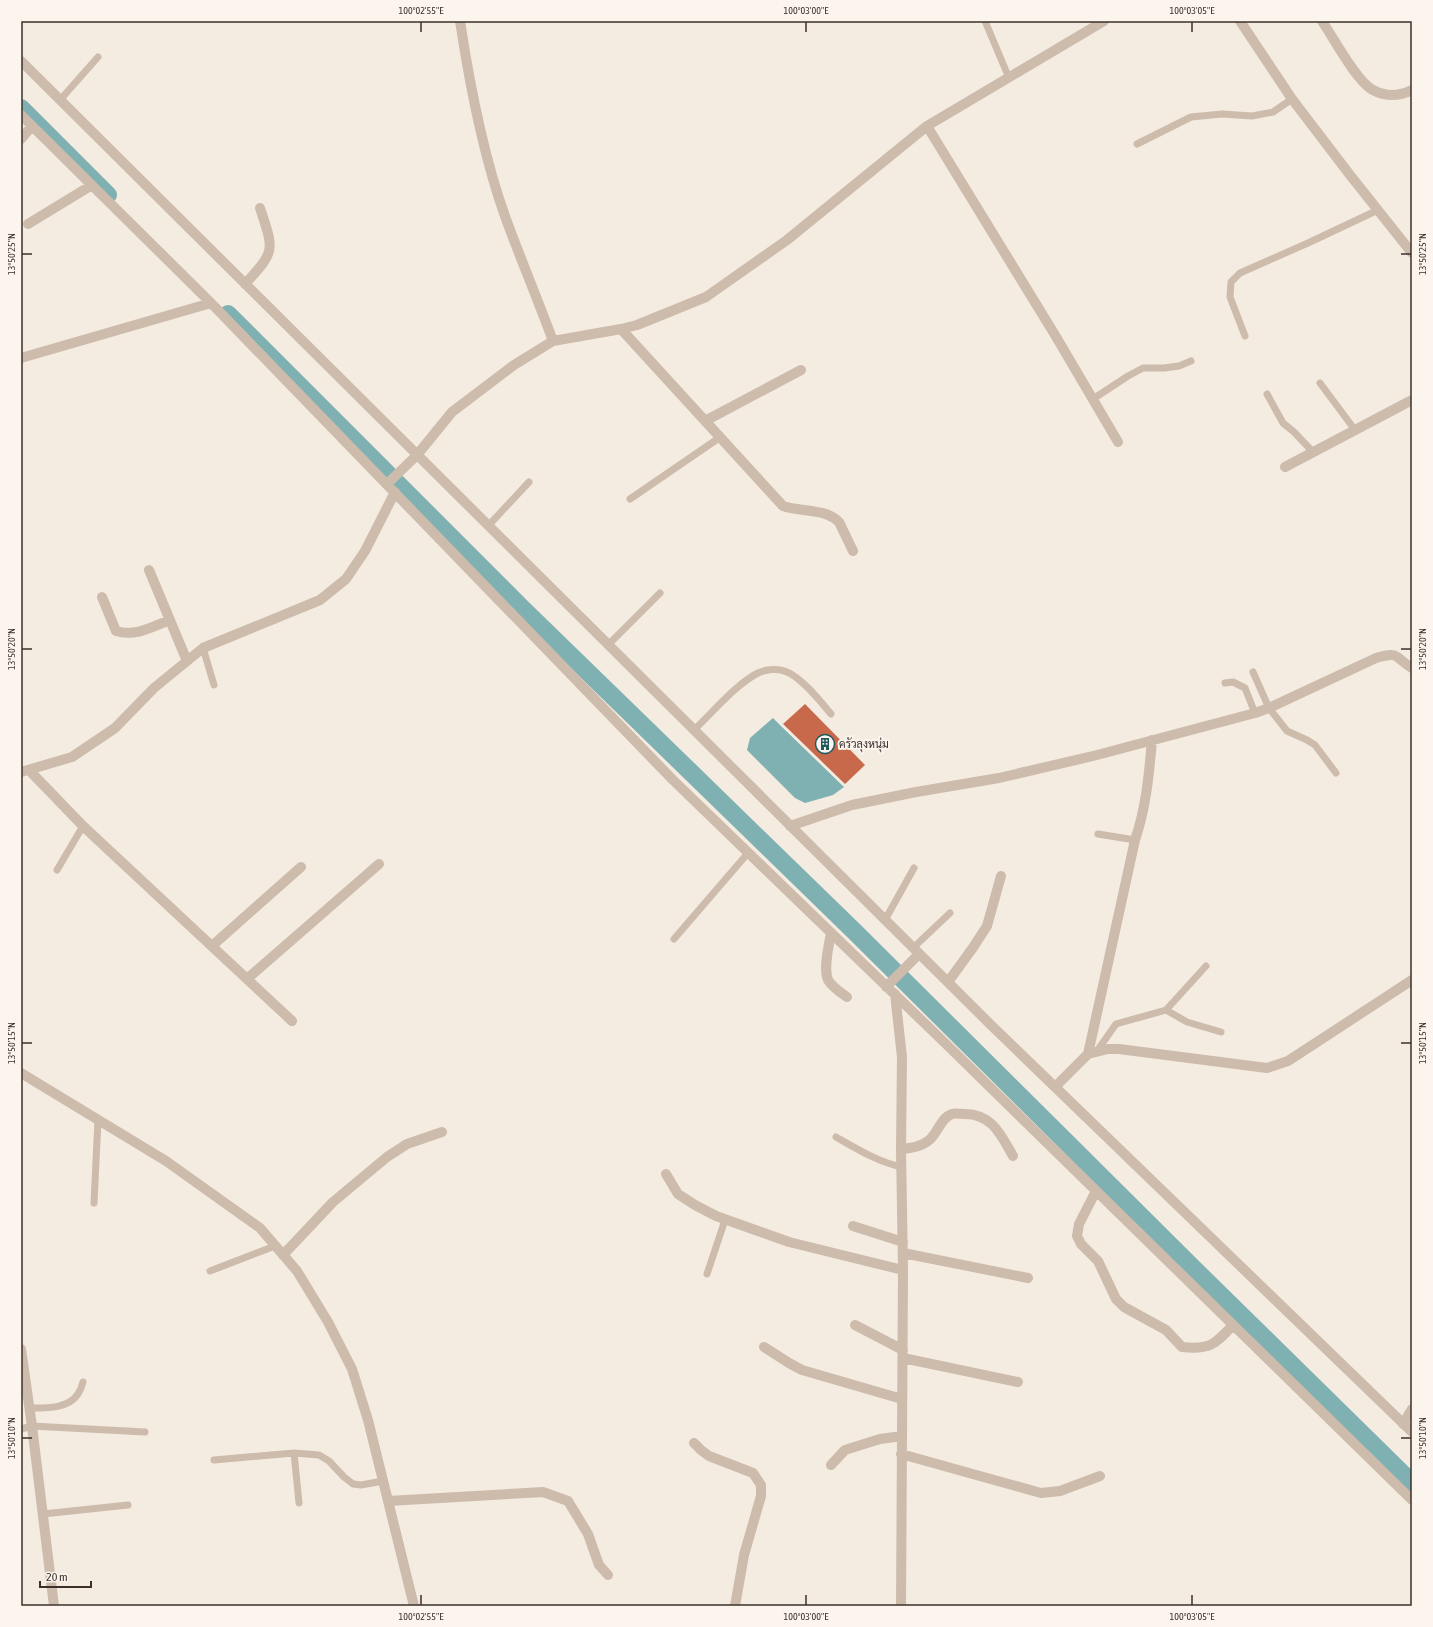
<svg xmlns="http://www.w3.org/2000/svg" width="1433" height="1627" font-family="'Asap Condensed',Sarabun,sans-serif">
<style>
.water{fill:#7fb0b2}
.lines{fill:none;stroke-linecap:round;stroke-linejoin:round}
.canal{stroke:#7fb0b2;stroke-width:18}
.building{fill:#c8694b}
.lane{stroke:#cdbbac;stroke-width:7}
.street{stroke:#cdbbac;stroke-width:10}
.ticks{fill:none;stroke:#3b302b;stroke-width:1.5}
.labels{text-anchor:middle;stroke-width:4;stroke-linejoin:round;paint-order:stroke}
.poi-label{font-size:11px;fill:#3b302b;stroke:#fbf5ee;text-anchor:start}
.neatline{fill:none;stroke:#3b302b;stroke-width:1.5}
.ticks-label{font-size:10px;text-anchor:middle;fill:#3b302b}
</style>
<rect width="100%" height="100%" fill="#f4ebe1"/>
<path class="water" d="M773,718L782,727L844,787L833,795L805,803L795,798L747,750L750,738Z"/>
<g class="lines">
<path class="canal" d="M21,108L108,195
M228,314L520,606L855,932L1184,1259L1412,1483"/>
</g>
<path class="building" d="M805,704L865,765L845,784L783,724Z"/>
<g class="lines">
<path class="lane" d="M985,21L1009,78
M60,100L98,57
M1137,144L1191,117L1222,114L1252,116L1273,112L1292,99
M1245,336L1230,297L1231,282L1240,273L1308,243L1378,210
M1320,383L1355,430
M1267,394L1283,423L1294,432L1313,452
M1093,399L1128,376L1143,368H1164L1179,366L1191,361
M630,499L719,438
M488,526L529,482
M608,645L660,593
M203,648L214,685
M1253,672L1269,708L1287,731L1307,740L1315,745L1336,773
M1225,683L1233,682L1245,688L1255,713
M694,730C712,713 736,684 758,673C766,669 779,668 787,672C802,678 821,702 831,714
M1098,834L1135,840
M57,870L83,826
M885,920L914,868
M674,939L748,853
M913,948L950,913
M1166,1010L1187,1022L1221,1032
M1097,1051L1116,1024L1166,1010L1206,966
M836,1137C857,1149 878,1162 902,1167
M94,1203L98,1120
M210,1271L275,1246
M707,1274L725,1220
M30,1408C46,1408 68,1409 78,1394C80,1391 82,1386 83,1382
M21,1429L32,1426L145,1432
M294,1453L299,1503
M214,1460L294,1453L319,1455L329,1461L344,1477L353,1484L361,1485L383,1481
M43,1514L128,1505"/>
<path class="street" d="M460,21C470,87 483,156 506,219C521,260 538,300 553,341
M1240,21L1292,99L1350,175L1412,253
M1322,21C1333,37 1357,82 1373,90C1386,97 1400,96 1412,90
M21,61L993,1027L1412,1432
M21,115L211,303L673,780L944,1042L1412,1500
M927,126L1055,335L1118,442
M21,139L32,126
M28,224L92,185
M245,284C276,250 274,251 260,208
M621,329L783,506C800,512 825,508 839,522L853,551
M21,358L211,303
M705,421L801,370
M1285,467L1412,400
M387,484L417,455L452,412L514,365L553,341L621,329L637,325L706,297L787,240L927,126L1104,21
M149,570L187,661
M102,597L116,631C135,637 152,627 170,620
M29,770L83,826L292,1021
M21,772L72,757L115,728L154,688L203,648L320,600L346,579L365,551L395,492
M790,826L852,805L916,792L999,778L1097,755L1255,713L1269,708L1376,658C1400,651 1394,657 1412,668
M831,933C829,945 823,968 828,980C832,987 840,992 847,997
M213,945L301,867
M248,978L379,864
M948,982L972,949L987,926L1001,876
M886,987L919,954
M895,994L902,1057L901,1149L903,1270L901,1606
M1088,1054L1135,840C1146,808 1149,775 1152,740
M21,1073L166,1161L260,1228L297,1271L328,1322L352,1369L368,1420L414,1606
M1055,1087L1088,1054L1108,1049H1119L1267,1068L1288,1061L1412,980
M901,1149C910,1148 920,1147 928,1141C938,1134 940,1118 952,1114C955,1113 961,1114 965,1114C992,1114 1001,1135 1013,1156
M666,1174L678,1194L695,1205L716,1216L789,1242L903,1270
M1096,1191L1079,1224L1077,1236L1081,1244L1098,1261L1116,1299L1124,1307L1166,1330L1182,1347C1211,1350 1215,1344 1233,1325
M853,1226L903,1242
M903,1253L1028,1278
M283,1255L333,1202L387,1157L407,1144L442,1132
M855,1325L903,1350
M764,1347L789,1363L802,1370L902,1399
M21,1349L32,1426L54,1606
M903,1358L1018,1382
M1403,1424L1412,1409
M694,1443L701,1450L709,1456L753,1473L761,1485V1496L744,1555L735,1606
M901,1454L1041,1493L1060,1491L1100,1476
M831,1465L845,1450L880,1439L902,1436
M388,1501L543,1492L568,1501L588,1534L599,1565L608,1575"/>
</g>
<path class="ticks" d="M421,22V32M806,22V32M1192,22V32M22,254H32M1401,254H1411M22,649H32M1401,649H1411M22,1043H32M1401,1043H1411M22,1438H32M1401,1438H1411M421,1595V1605M806,1595V1605M1192,1595V1605"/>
<defs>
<symbol id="building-ring" viewBox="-11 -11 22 22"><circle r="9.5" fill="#fbf5ee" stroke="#1f5a5e" stroke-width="1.5"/><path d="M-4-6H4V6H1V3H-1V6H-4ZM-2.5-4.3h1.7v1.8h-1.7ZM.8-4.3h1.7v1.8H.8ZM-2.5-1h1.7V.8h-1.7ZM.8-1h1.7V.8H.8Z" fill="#1f5a5e"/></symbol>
</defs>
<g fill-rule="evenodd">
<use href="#building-ring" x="814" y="733" width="22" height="22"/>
</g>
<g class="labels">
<g class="poi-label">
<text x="839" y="748">ครัวลุงหนุ่ม</text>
</g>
</g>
<rect width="1433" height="1627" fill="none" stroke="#fbf5ee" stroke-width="44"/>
<path d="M40 1581v6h51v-6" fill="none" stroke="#3b302b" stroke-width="2"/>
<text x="46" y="1581" font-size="12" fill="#3b302b" stroke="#fbf5ee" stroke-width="3" paint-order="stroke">20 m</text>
<rect x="22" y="22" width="1389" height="1583" class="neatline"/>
<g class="ticks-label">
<text x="421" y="14">100°02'55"E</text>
<text x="806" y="14">100°03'00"E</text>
<text x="1192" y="14">100°03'05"E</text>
<text transform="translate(11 254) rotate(-90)" y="4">13°50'25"N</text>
<text transform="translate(1422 254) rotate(-90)" y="4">13°50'25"N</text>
<text transform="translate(11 649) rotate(-90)" y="4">13°50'20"N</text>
<text transform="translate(1422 649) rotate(-90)" y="4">13°50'20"N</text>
<text transform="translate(11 1043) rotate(-90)" y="4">13°50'15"N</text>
<text transform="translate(1422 1043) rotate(-90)" y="4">13°50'15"N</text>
<text transform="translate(11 1438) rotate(-90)" y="4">13°50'10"N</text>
<text transform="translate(1422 1438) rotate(-90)" y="4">13°50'10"N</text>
<text x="421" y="1620">100°02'55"E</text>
<text x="806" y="1620">100°03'00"E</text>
<text x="1192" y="1620">100°03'05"E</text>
</g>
</svg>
